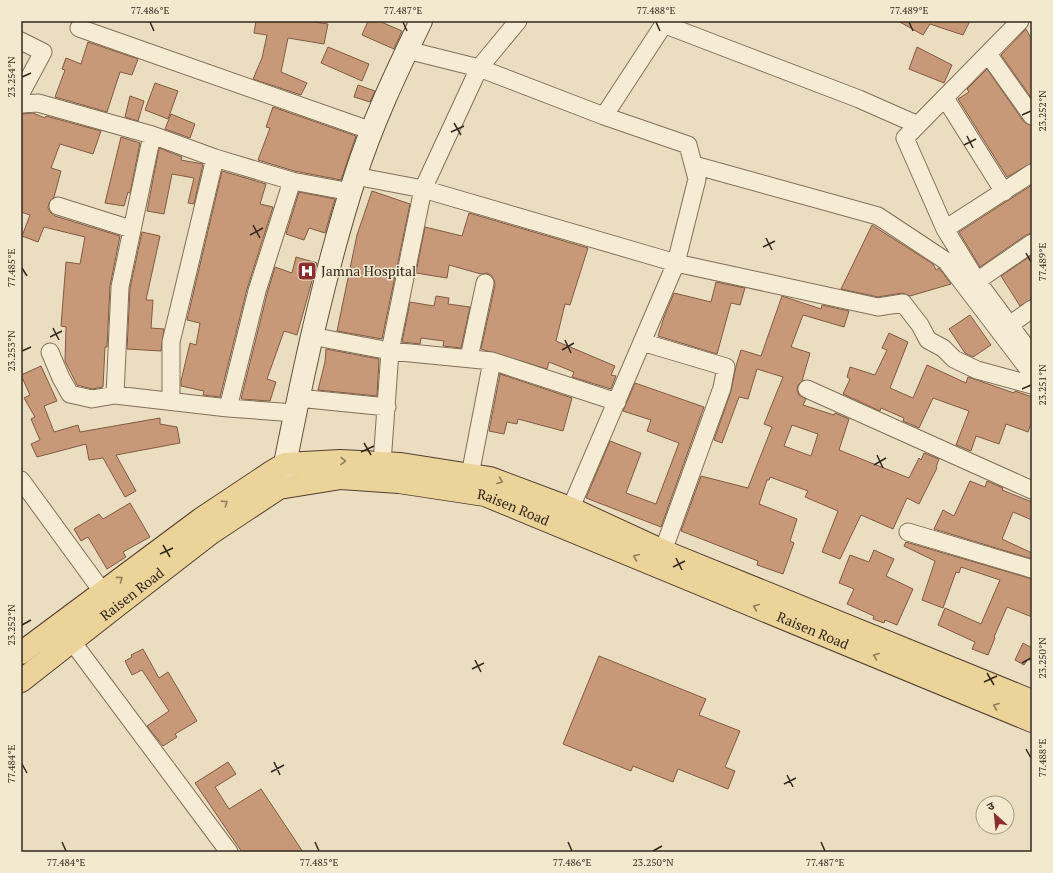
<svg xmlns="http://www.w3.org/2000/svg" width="1053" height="873" font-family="'PT Serif','Noto Sans Devanagari',serif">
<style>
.building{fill:#c79978;stroke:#805a41;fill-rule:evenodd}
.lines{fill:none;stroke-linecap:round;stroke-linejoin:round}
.street-casing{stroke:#826f59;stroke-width:19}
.secondary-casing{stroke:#64513d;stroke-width:24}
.primary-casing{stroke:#503e2e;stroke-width:24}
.street{stroke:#f6ecd3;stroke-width:17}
.secondary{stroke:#f6ecd3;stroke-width:22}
.primary{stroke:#ecd399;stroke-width:22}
.oneway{stroke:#907e5b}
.ticks{fill:none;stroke:#33281d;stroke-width:1.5}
.labels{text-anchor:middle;stroke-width:3;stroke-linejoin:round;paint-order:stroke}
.poi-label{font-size:14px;fill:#33281d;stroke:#f3e9cf;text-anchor:start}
.street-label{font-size:14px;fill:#33281d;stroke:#f3e9cf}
.neatline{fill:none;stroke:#33281d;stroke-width:1.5}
.ticks-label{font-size:10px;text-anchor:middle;fill:#33281d}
</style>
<rect width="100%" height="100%" fill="#ebdec0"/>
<path class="building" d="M256,21H307L328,24L324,44L288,38L281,72L307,83L301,95L253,79L262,58L267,35L254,33Z
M368,21H379L402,31L394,49L362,35Z
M898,21H970L963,35L930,24L923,35Z
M1026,29L1032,40V99L1001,55Z
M88,42L138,59L132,75L120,72L107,112L55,97L65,70L62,69L66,58L81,64Z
M328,47L369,64L362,81L321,63Z
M917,47L952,65L944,83L909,69Z
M987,69L1024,122L1032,126V163L1007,177L958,99L969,92L967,89Z
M155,83L178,91L168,119L145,110Z
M358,85L375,91L370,102L354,97Z
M130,96L144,101L138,121L125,117Z
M273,107L356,136L341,180L294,171L258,160L270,128L266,127Z
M33,113L45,118L46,116L101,131L93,154L60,144L51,168L61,171L54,197L49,203L48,208L50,212L55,216L120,236L110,286L107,347H105L103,387L92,389L77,385L65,361L66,327L61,326L66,262L80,264L85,237L44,227L38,242L22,236L30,215L21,212V114Z
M171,114L195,124L190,138L165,129Z
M121,137L140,143L130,193L128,192L124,206L105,203Z
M159,148L182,157L181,160L203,164L194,204L188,203L194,178L172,174L164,214L147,211Z
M222,171L266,184L260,204L273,207L247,289L220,397L203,395L204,391L181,386V381L190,343L196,345L200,323L187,320Z
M1032,185V233L1026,235L980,267L959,232Z
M372,191L410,204L382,339L337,331L357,235Z
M299,192L335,199L325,233L309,228L304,240L286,234Z
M469,213L588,248L570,305L565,304L556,341L615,366L611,375L616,376L611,389L572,377L574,372L549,362L547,369L481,349L495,285L494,280L491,275L487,273L481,274L449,265L447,278L416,273L425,227L462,236Z
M872,225L933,264L936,270L939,268L951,284L910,296L902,293L878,297L841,289Z
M142,232L160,236L146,300H153L151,328L164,329L161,351L127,349L130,288Z
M1032,255V299L1020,306L1001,276Z
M296,257L317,263L297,335L284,331L267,379L276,382L270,401L241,399L267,294L275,267L292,273Z
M716,282L745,288L740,305L731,303L717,354L658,336L664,317L674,293L711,302Z
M436,296L449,298L448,304L470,307L461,348L443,346L444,341L421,338L420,344L402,342L410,302L434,306Z
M782,296L821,309L822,305L849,311L844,327L803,315L791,347L810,353L802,381L798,385L797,390L799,395L806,399L803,405L834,415L835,413L849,419L839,450L909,478L919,458L921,460L924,453L939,459L936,467L937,468L919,504L907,498L893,529L861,515L840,559L822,552L838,511L805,497L808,491L770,477L769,480H767L759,504L797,519L790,541L794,543L783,574L757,565L758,561L681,531L701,476L748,488L772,427L764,424L783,377L757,369L748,399L739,397L722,443L714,440L731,391L736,366L741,350L761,356ZM792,425L818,434L811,456L784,446Z
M970,315L991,345L973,357L965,353L949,329Z
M889,333L908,342L890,388L913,398L927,365L966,383L968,377L1014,393L1015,391L1032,397V421L1028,432L1006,424L999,444L976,436L971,451L956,445L969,411L933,398L919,428L903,421L904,418L881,408L880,411L843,394L850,379L847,377L850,367L875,375L887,350L882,348Z
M326,349L379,359L377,396L318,390L325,362Z
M41,366L57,401L44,406L54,432L78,425L80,432L160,418V424L177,427L180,443L116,455L136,491L125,497L103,458L89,460L86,444L37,457L31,444L40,440L31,419L35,417L24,398L30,395L21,375Z
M500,374L572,398L563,431L518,419L517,424L507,422L504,434L489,431Z
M635,383L704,407L661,527L586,498L610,441L641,453L626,493L656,504L679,443L647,431L651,420L623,411Z
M970,481L985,487L987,481L1003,488L1002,490L1032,502V520L1013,512L1002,539L1032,553V559L934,529L943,510L954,516Z
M130,503L150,537L123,552L126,557L107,569L88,537L81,541L74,529L99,514L103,519Z
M906,542L1032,579V617L1007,607L994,637L995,638L988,655L972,649L975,642L938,625L945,608L981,624L1000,580L961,567L959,573L956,572L943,608L922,600L935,561L904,546Z
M874,550L894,559L886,576L913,589L897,625L885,620L884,623L873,619L874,616L847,604L854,589L839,583L850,555L869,562Z
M1023,643L1032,648V661L1028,659L1024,665L1015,660Z
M143,649L159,678L168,672L197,721L175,734L177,737L163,746L147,726L169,711L142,670L132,675L125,661L132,657L131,655Z
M599,656L706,699L699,715L740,731L725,767L735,771L728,789L678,769L673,782L633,766L631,771L563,744Z
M228,762L236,774L215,787L229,809L261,789L303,852H242L195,783Z"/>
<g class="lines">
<defs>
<path id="street" d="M1020,21L905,138L945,229L977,281L1032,355
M663,24L859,99L918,125
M79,28L372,131
M21,41L43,52L21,93
M407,50L479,68L604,116L688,145L697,179L676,263L566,519
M988,54L1032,116
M945,98L1004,192
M21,104L38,103L152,135L215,158L292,181L351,192
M604,116L666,21
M694,165L878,216L946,261L1032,374
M355,176L423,189L676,263L878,307L903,303L920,325L928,340L943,348L954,359L977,370L1032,385
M58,206L131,229
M945,229L1032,173
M977,281L1032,243
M1011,324L1032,309
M311,336L390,351L492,361L617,402
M642,342L726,367L722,388L659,562
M50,352L61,378L70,394L92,399L115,395L228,408L295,413
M469,358L485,283
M807,389L1032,490
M115,395L120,287L152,135
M298,398L387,407
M171,401V342L215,158
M228,408L257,291L292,181
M382,463L390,351L423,189L479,68L518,21
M470,475L492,361
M21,480L110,602
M908,532L1032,569
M65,632L229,852"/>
<path id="secondary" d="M285,482V464C304,368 325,271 355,177C372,123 397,71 421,21"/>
<g id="primary">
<path d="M21,653L201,519L273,471L285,464L340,461L401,464L490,478L570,508L663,551L1032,701"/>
<path id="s1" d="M21,681L114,608L211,533L279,488L341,478L399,482L485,495L1032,721"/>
</g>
</defs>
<use href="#street" class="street-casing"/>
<use href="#secondary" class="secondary-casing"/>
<use href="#primary" class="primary-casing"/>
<use href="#street" class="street"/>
<use href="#secondary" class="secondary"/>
<use href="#primary" class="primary"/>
</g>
<defs><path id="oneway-chevron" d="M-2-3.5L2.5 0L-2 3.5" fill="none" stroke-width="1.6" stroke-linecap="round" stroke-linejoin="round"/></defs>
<g class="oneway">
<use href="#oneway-chevron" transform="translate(343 461) rotate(1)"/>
<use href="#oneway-chevron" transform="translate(500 481) rotate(21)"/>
<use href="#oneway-chevron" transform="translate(225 503) rotate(-34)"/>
<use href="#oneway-chevron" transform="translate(636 557) rotate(-158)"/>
<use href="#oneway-chevron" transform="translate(120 579) rotate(-36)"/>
<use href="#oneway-chevron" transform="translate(756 607) rotate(-158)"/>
<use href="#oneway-chevron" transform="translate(876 656) rotate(-158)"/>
<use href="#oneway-chevron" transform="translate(996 706) rotate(-158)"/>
</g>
<path class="ticks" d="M150,22L154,31M403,22L407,31M656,22L660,31M909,22L913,31M22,77L31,73M1022,115L1031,111M454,123L461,135M451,132L464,126M967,136L973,148M964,145L976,139M253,225L260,238M250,235L263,228M766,238L772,250M763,247L775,241M1026,253L1031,262M22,268L27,276M53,328L59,340M50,337L62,331M565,340L571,353M562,350L574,343M22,351L31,347M1022,389L1031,385M364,443L371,455M361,452L374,446M877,455L883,468M874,465L886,458M163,545L170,557M160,554L173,548M676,558L682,570M673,567L685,561M22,625L31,620M475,660L481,672M1022,663L1031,658M472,669L484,663M987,673L994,685M984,682L997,676M1026,749L1031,758M274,762L280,775M22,764L27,773M271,772L284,765M787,775L793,787M784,784L796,778M62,842L66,851M315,842L319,851M568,842L572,851M821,842L825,851M653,851L662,846"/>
<defs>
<symbol id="hospital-square" viewBox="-11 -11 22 22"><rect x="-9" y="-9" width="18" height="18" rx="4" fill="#8e2d2d" stroke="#f3e9cf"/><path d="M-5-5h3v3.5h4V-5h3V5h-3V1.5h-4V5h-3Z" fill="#fff"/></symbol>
</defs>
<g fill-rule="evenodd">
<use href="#hospital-square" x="296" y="260" width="22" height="22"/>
</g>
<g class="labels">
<g class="poi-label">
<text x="321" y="276">Jamna Hospital</text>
</g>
<g class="street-label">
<text dy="5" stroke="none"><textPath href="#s1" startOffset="561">Raisen Road</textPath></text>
<text dy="5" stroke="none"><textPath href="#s1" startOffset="141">Raisen Road</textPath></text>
<text dy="5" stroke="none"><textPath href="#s1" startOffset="885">Raisen Road</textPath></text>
</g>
</g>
<rect width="1053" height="873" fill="none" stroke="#f3e9cf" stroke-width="44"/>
<g transform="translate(995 815) rotate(333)"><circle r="19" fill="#f3e9cf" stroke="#a69c88"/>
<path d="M0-3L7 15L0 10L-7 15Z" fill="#8e2d2d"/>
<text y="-6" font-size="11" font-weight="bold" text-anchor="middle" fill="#33281d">उ</text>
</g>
<rect x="22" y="22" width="1009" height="829" class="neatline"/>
<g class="ticks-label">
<text x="150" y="14">77.486°E</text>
<text x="403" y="14">77.487°E</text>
<text x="656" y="14">77.488°E</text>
<text x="909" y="14">77.489°E</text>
<text transform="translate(11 77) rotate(-90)" y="4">23.254°N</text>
<text transform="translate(1042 111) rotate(-90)" y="4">23.252°N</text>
<text transform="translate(1042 262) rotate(-90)" y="4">77.489°E</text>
<text transform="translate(11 268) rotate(-90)" y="4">77.485°E</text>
<text transform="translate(11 351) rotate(-90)" y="4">23.253°N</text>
<text transform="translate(1042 385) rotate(-90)" y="4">23.251°N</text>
<text transform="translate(11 625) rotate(-90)" y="4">23.252°N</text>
<text transform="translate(1042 658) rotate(-90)" y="4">23.250°N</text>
<text transform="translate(1042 758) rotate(-90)" y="4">77.488°E</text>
<text transform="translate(11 764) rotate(-90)" y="4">77.484°E</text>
<text x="66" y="866">77.484°E</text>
<text x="319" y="866">77.485°E</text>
<text x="572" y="866">77.486°E</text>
<text x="653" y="866">23.250°N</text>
<text x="825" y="866">77.487°E</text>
</g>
</svg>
